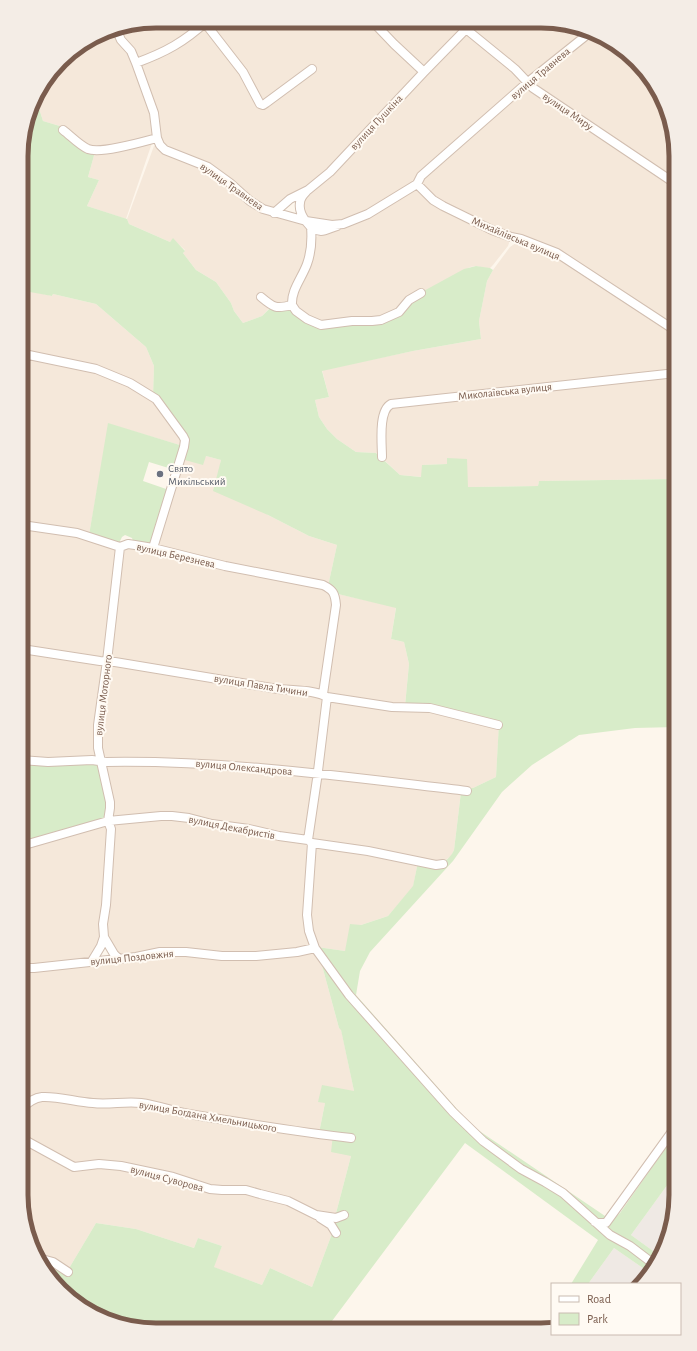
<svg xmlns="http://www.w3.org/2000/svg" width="697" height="1351" font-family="'Alegreya Sans',sans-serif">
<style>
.residential{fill:#f5e8da}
.industrial{fill:#efe9e4}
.green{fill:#d8ecc9}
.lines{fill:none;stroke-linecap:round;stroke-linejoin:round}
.minor-casing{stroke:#d1beb0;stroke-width:10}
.minor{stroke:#fff;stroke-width:8}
.worship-dot{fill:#6b7280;stroke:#fffaf3;stroke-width:1.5}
.labels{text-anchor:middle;stroke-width:4;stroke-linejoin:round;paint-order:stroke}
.street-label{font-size:11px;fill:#7a5c4d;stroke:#fffaf3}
.worship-label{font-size:11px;fill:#5b616d;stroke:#fffaf3;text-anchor:start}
.rim{fill:none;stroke:#7a5c4d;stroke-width:5}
</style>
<rect width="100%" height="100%" fill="#fdf6ec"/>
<path class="residential" d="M156,21H206L185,39L147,57L138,56L135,53L118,29Z
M209,21L372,22L420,72L329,171L280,206L268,211L231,183L163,147L140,66Z
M375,22L470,23L425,67H422Z
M473,23L567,24L586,33L529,78L471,32L470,27Z
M114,29L130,51L153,113L154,137L92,149L63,127L43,121L35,96L67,55L105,31Z
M466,32L524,81L418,179L368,213L340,223L306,218L302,200Z
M590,35L630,54L669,113L676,156V182L535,87L533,83Z
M528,86L676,186V329L558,252L514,236L443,205L421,184L422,177Z
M152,143L126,219L87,206L99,180L88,177L95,152Z
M154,146H158L201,165L250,202L302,221L310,228L308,257L289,301L286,304L272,305L262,316L243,323L234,311L231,303L216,282L196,270L183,253L185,250L173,239L170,242L129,224L127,219Z
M415,189L420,190L508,239L509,243L508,246L493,265L490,268H485L476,266L470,267L390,315L326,324L297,310L294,294L314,238Z
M519,241L551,252L676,333V372L387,405L379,452L376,453L356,452L337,439L327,429L319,417L315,400L329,397L322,370L413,351L481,339L479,321L487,281L493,270L510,247Z
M30,291L52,296L53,294L96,304L146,347L154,366L153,396L130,381L22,351V319Z
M25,357L95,370L155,400L182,437L183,446L109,424L89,535L22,523V392Z
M676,374V479L539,481L538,486L467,487L447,458V464L422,465V477L400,475L384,460V417L389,407Z
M206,456L221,460L219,472L268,515L309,536L337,545L328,586L226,564L157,546L181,459Z
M22,527L60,532L117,549L106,658L22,648Z
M129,547L322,587L334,597L320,692L113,659L111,654L122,555L126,549Z
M338,594L396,607L391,639L404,642L409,664L405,706L329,696L325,691Z
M22,650L103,663L96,754L94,757L21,759Z
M111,665L301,692L323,699L316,770L112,760L102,757L99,736L109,666Z
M330,700L423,709L499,726L496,777L473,788H467L321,771Z
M110,764L194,765L314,774L309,828L304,838L201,820L119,818L115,816L113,813L107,776V768Z
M320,776L461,792L454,850L451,856L442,863L314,842L311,838Z
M171,817L308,844L311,941L310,946L256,955L200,952L122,957L110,947L104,925L112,823Z
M108,825L102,937L93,959L21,966V848Z
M314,847L418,862L413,887L388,916L361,925L345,951L317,947L309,916Z
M312,952L320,958L339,1028L341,1029L354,1091L325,1103L319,1133L125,1102L49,1095L21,1107V969L160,954Z
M36,1100L132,1104L333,1137L351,1156L335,1217L324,1215L289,1200L222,1189L121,1165H78L21,1136V1111Z
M21,1139L70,1167L100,1166L235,1191L288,1202L315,1216L333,1231L312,1287L270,1268L262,1285L213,1267L222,1246L198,1238L194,1248L136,1229L96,1223L68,1270L40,1257L28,1238L21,1195Z"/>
<path class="industrial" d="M676,1173V1204L666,1246L660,1256L631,1235Z
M614,1248L650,1273L641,1284H588Z"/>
<path class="green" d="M35,96L43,121L63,127L95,152L88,177L99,180L87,206L127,219L129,224L170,242L173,238L185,251L183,253L196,270L216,282L231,303L234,311L243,323L262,316L271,307L295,308L315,322L390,315L409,299L464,269L476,266L490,268L493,270L487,281L479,321L481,339L413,351L322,371L329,397L315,400L319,417L327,429L337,439L356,452L376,453L400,475L421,477L422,465L447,464V458L467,459L468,487L538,486L539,481L676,479V727L635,728L579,735L532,765L502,792L453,861L370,952L360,971L356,995L472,1126L605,1216L620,1209L602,1222L472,1130L351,995L317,947L345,951L350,924L361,925L388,916L413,886L418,862C434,863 446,867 454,850L461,792L467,788H473L496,777L499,723L405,706L409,664L404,642L391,639L396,608L338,594L328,586L337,545L309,536L268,515L213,491L221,460L206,456L203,465L181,459L185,447L153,396L154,366L146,347L96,304L53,294L52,296L30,292L22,319V139Z
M108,423L183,446L175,470L149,462L143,481L169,490L152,544L133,541L132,538L125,535L122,537L119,543L89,535Z
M21,761L99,764C103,779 115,808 101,820L21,844Z
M320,958L452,1113L654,1266L650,1273L614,1248L588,1284H571L598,1240L465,1143L326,1329H138L97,1316L67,1297L41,1257L68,1270L96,1223L136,1229L194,1248L198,1238L222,1246L214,1267L262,1285L270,1268L312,1287L333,1231L331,1227L335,1217L351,1156L331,1152L333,1135L319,1133L325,1103L318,1102L322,1085L354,1091L341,1030L339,1028Z
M676,1133V1165L673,1169L676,1173L631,1235L660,1256L656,1263L606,1229V1225L620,1213Z"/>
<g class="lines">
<defs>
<path id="minor" d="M373,22L394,44L424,72
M205,23L243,72L260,104L263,105L266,103L312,69
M116,29L121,40L131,51L136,63L154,113L157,138
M466,29L515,69L533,88L676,184
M136,63C166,52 184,42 207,21
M63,130C71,136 79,145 88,149C101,154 142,142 157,138L160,145L165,150L208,167L230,183L250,201L263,209L306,221L332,225L343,224L368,214L417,184L421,176L528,82L588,34
M417,184L433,200L443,206L492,230L511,237L521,239L557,253L676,331
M306,192C303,195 300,198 300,203C298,214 310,231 321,231C326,231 332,227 337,226
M274,213L290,199L308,190L330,172L424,72L472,23
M261,297C274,308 276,309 292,305L296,311L307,319L321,325L352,321H372L381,320L399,312L409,300L421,293
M292,305C291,290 302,278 307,264C311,253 312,239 311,227
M22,352L24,354L96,369L130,383L156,399L183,436L185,440L184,447L153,548
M22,374L24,354
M382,457C382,444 378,411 391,404L676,373
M22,525L77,533L120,547L128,544L135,545L153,548L225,566L323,585C333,590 335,593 336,605L323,694
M22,649L100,661L115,662L278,689C292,690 316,690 327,697L392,707L430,708L498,725
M21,760L48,762L92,760L106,762C226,760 347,777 467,791
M308,840L317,779L327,697
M312,843L307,915L309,931L315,948L349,995L453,1112L483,1141L521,1169L545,1182L563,1193L610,1235L630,1246L655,1265
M21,846L108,821L161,816H172L189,818L212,824L249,829L279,836L308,840L312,843L368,851L436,865L443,864
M104,937L114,954L119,959
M92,961L101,946L104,937L103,924L106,905L111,829L108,821L110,808V802L98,748V725L107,661L120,547
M21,968H34L136,957L160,952H186L222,956H256L297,952L315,948
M21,1109C27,1103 33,1098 42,1097C58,1096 76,1102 93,1103C109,1105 125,1101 141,1103C157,1105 173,1111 189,1114C243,1123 297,1132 351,1138
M21,1138L74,1167L99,1164L121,1166L173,1177L210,1189L222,1190H246L260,1194L288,1201L316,1215L336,1218L344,1215
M320,1218L331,1225L336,1233
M595,1222L598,1223H606L676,1126
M42,1259L53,1262L68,1272"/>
</defs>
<use href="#minor" class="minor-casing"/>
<use href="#minor" class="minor"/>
</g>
<circle class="worship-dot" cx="160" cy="474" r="4"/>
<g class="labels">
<g class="street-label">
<text transform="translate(540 73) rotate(-40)" y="4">вулиця Травнева</text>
<text transform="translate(568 111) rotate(34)" y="4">вулиця Миру</text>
<text transform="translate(376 122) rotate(-47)" y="4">вулиця Пушкіна</text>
<text transform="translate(232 186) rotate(35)" y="4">вулиця Травнева</text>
<text transform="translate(516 238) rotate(23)" y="4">Михайлівська вулиця</text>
<text transform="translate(505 391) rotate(-6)" y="4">Миколаївська вулиця</text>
<text transform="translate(176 555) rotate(13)" y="4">вулиця Березнева</text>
<text transform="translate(261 685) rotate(9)" y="4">вулиця Павла Тичини</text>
<text transform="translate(103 695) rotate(-83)" y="4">вулиця Моторного</text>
<text transform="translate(244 767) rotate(5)" y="4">вулиця Олександрова</text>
<text transform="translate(232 827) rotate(11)" y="4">вулиця Декабристів</text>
<text transform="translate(132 957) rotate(-6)" y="4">вулиця Поздовжня</text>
<text transform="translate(208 1116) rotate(10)" y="4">вулиця Богдана Хмельницького</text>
<text transform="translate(167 1178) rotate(15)" y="4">вулиця Суворова</text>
</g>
<g class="worship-label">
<text x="168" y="472">Свято<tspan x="168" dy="13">Микільський</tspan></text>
</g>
</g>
<path d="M0 0H697V1351H0ZM156 28H541A128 128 0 0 1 669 156V1195A128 128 0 0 1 541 1323H156A128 128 0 0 1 28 1195V156A128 128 0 0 1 156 28Z" fill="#f4ede6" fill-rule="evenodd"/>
<path class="rim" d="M156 28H541A128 128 0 0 1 669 156V1195A128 128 0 0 1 541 1323H156A128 128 0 0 1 28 1195V156A128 128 0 0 1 156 28Z"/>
<rect x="551" y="1283" width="130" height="52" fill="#fffaf3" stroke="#cabbb1"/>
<rect x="559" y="1296" width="20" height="6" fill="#ffffff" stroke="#cabbb1"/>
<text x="587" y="1303" font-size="12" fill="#7a5c4d">Road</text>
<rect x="559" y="1313" width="20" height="12" fill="#d8ecc9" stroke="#cabbb1"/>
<text x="587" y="1323" font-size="12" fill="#7a5c4d">Park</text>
</svg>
